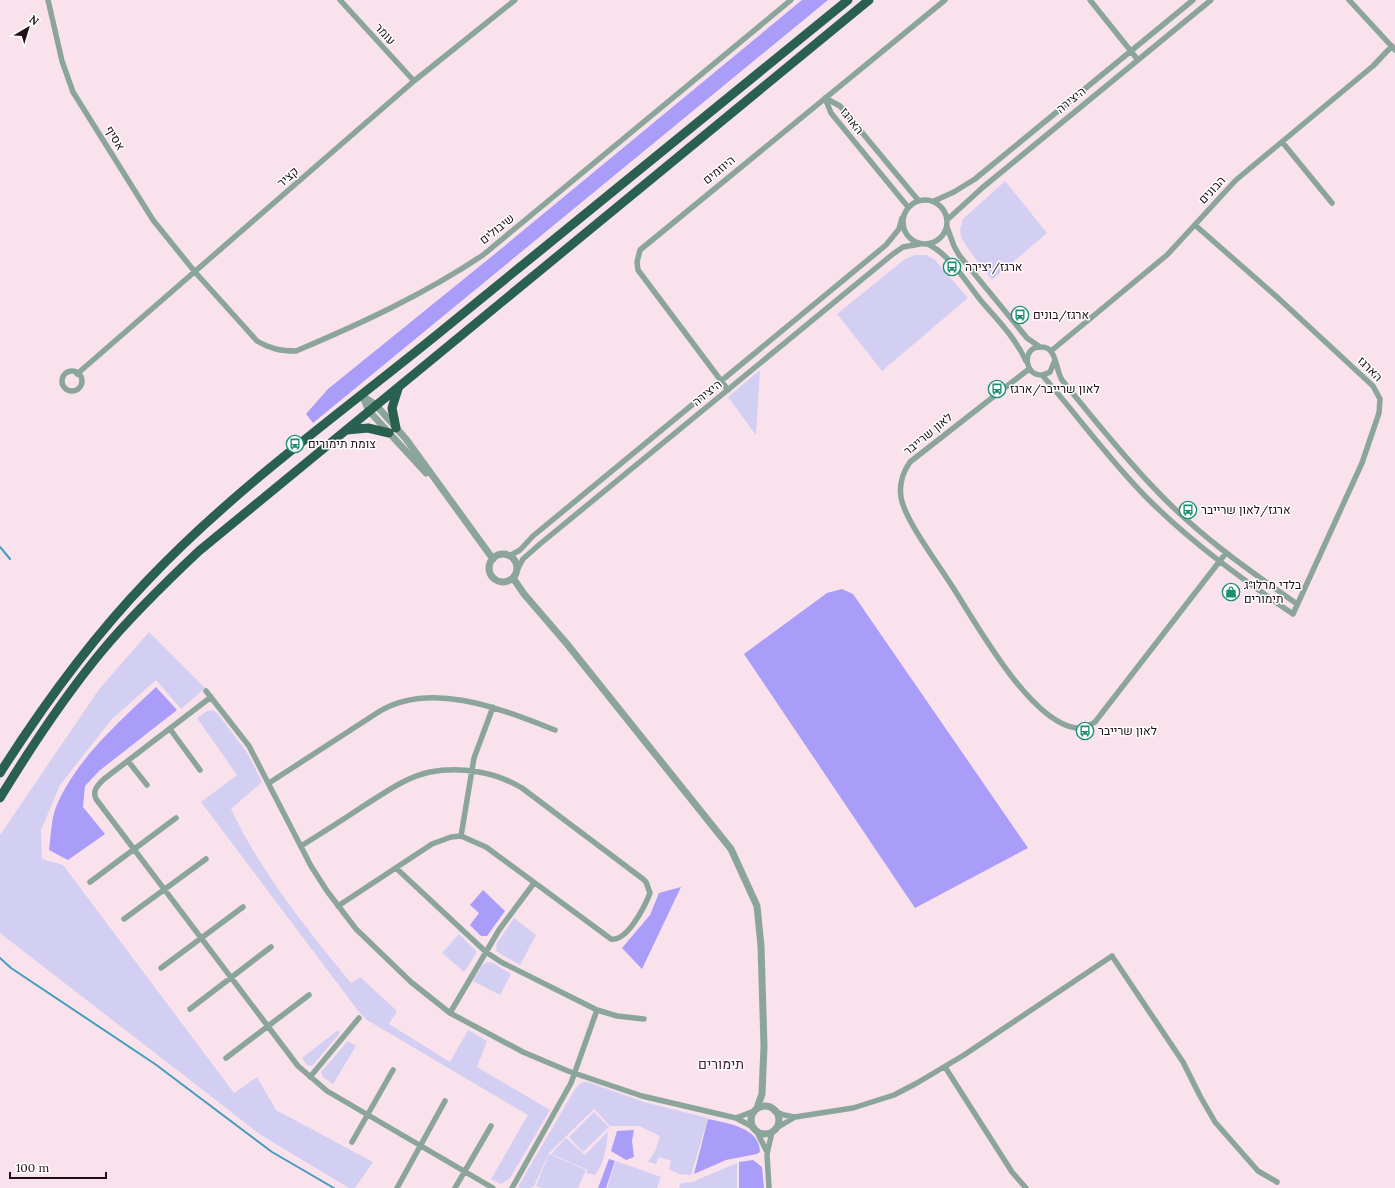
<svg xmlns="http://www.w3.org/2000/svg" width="1395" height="1188" font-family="Lora,Heebo,serif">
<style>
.green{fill:#d3cff3}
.forest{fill:#aa9cf9}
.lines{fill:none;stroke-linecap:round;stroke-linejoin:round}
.stream{stroke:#459bc1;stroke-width:2}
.minor{stroke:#8ca59b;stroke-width:5.5}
.tertiary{stroke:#8ca59b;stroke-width:7}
.trunk{stroke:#2a6050;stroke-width:9}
.labels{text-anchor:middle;stroke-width:3;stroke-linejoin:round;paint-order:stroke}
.street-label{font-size:12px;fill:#221019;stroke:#fff}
.poi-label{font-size:12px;fill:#221019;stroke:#fff;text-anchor:start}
.quarter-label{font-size:14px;fill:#4a2136;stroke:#fff}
</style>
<rect width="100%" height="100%" fill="#f9e2ec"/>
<path class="green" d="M1005,181L1047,233L992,280L968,249L961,237L960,229L963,219Z
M915,255H926L934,259L968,298L882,371L837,314L905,259Z
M760,370L756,435L728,397Z
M149,632L205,688L181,709L156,680L112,719L60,785L41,830L42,859L63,865L234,1093L257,1077L276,1110L373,1162L355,1188H349L261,1135L0,933V835L100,688Z
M213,710L218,714L248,754L262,782L231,809C260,871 308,931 351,983L360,977L397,1011L389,1024L450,1062L468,1030L487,1041L477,1067L550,1110L510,1178L501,1184L491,1179L528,1115L367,1020L359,1012L201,802L237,775L197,718L207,711Z
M514,918L536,935L520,965L496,951L497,943Z
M459,934L477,952L464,972L442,953Z
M487,962L493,963L511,974L500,995L473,981L482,966Z
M338,1030L340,1033L312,1066L307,1065L302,1058Z
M348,1041L356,1046L333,1084L323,1077L321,1072Z
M582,1082H588L644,1102L708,1118L691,1175L679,1174L669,1169L671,1161L659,1157L656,1164L648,1162L656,1149L660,1136L639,1126H610L594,1109L549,1153L534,1186L530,1188H519V1185L575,1089Z
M594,1112L609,1127L583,1152L569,1137Z
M608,1131C607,1145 604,1165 595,1175L586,1173L588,1170L551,1154L566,1138L585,1155Z
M549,1154L586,1170L578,1188H542L536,1186Z
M616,1161L661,1177L657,1188H607Z
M737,1163V1188H679L681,1183L692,1182Z"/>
<path class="forest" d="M802,0H828L313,423L306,414L328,389L496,253Z
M842,589L853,594L1028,848L915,908L744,654L827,593Z
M156,687L177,710L99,771L85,786L83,807L105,834L68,860L49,850C51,836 51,820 56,807C76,759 119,722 156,687Z
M681,887L642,969L622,948L650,915L659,893Z
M483,890L505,911L487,936H481L470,925L479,913L470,905Z
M708,1119C726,1123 760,1127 760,1152L757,1154L726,1160L694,1174Z
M634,1130L632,1141L634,1157L626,1160L611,1151L617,1131Z
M609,1159L615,1161L606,1188H598Z
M753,1160L762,1167L764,1188H739V1162Z"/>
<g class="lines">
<path class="stream" d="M0,547L10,559
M0,958L11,968L155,1064L272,1152L334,1188"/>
<path class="minor" d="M48,0L62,61L73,92L153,220L195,272L257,341C270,349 281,351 296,351C360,324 425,294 483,255L791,0
M340,0L414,81
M1090,0L1138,60
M1349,0L1395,50
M825,98L840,106L918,200
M825,98L831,113L908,207
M1283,143L1332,203
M903 222a22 22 0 1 1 44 0a22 22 0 1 1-44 0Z
M934,201L954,192L975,179L1193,0
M947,220L982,188L1211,0
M947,227L954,246L959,255L1027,338L1040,347
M928,244C951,256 966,282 982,302C998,320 1016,339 1026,361
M1051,351L1167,255L1236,180L1373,66L1392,46
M1055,360L1050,372C1026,386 1018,346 1041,347C1046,347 1050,349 1052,353C1057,360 1057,372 1062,380C1092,417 1122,455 1155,489C1197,534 1247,569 1297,604
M1029,369L910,462C903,472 899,484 901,497C904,519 939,565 952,586C976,623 1030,722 1076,728C1083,729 1089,726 1095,722L1226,553
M62 381a10 10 0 1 1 20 0a10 10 0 1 1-20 0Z
M77,374L414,81L515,0
M1042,375C1078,416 1110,461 1148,499C1192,543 1242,579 1293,614L1362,463L1379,413L1380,399L1373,386L1277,297L1195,225
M728,390L638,270L637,262L640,250L945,0
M509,556L520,550L533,536L886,245L899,229L902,218
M516,572L523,559L540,544L893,254L903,247L920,244
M206,691L249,746L311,866L327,891L356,929L411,982L450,1013L523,1052L568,1071L642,1096L736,1118L753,1127
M211,697L104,779C98,785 92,790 96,799L298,1066L327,1091L493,1188
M170,729L200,770
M128,761L147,785
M269,783L380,711C433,680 503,710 555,730
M461,836L474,758L493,707
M301,846C322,833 344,819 365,805C386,792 406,777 430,772C460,766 496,772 522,788L643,879L646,882L650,893C645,906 627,942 611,939L486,847L461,836L451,837L432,844L338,906
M396,868L486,952L501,962L597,1010L617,1016L644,1019
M90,882L176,818
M124,919L206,859
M161,968L243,907
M190,1009L271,947
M450,1013L499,930L534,883
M226,1058L309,995
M945,1067L1012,1172L1026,1188
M310,1077L359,1018
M774,1111L784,1115L794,1117
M736,1118L754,1111
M775,1129L795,1117L853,1108L894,1095L917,1083L964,1055L1112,956L1183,1062L1200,1096L1215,1122L1258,1171L1277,1182
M757,1132L766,1150
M352,1142L393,1070
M397,1188L445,1101
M455,1188L491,1126
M512,1188L571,1083L597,1010
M769,1188L767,1154L772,1132"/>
<path class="tertiary" d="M362,396L376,405L406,439L493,559
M363,397L369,411L426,473
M489 568a14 14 0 1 1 28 0a14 14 0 1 1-28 0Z
M513,578L524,594L567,644L731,849L757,906L761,946L764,1046L762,1094L757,1108
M751 1120a14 14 0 1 1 28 0a14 14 0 1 1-28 0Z"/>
<path class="trunk" d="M396,428L392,408L398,389
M347,430L368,428L389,433
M0,773C44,704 91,639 148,580C234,489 342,412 439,333C575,222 711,111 848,0
M0,798C31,747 64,697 102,651C132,615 165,583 199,551L869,0"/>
</g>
<defs>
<symbol id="bus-ring" viewBox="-11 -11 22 22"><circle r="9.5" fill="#fff" stroke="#1d8f71" stroke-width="1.5"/><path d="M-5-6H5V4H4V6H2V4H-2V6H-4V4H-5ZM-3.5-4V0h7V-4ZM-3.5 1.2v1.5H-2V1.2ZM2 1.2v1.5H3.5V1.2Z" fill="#1d8f71"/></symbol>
<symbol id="shop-ring" viewBox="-11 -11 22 22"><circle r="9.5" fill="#fff" stroke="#1d8f71" stroke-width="1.5"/><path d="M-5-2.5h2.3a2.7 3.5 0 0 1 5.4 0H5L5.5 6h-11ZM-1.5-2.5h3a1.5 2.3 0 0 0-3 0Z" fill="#1d8f71"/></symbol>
</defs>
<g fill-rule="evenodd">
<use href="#bus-ring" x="942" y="257" width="20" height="20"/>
<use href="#bus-ring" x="1010" y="305" width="20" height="20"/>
<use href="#bus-ring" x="987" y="379" width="20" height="20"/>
<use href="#bus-ring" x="285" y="434" width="20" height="20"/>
<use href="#bus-ring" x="1178" y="500" width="20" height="20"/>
<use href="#shop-ring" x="1221" y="582" width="20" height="20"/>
<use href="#bus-ring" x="1075" y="721" width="20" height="20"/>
</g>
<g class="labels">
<g class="street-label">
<text transform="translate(385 34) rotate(47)" y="4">עומר</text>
<text transform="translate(1071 100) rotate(-39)" y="4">היצירה</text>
<text transform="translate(852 121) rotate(52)" y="4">הארגז</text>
<text transform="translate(115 138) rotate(59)" y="4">אסיף</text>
<text transform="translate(719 170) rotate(-39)" y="4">היוזמים</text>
<text transform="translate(288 177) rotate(-41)" y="4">קציר</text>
<text transform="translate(1212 190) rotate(-47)" y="4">הבונים</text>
<text transform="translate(497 229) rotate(-39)" y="4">שיבולים</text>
<text transform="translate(1370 369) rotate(45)" y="4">הארגז</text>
<text transform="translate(707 393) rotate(-39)" y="4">היצירה</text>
<text transform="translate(928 434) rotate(-39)" y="4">לאון שרייבר</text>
</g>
<g class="poi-label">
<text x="965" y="271">ארגז/יצירה</text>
<text x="1033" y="319">ארגז/בונים</text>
<text x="1010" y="393">לאון שרייבר/ארגז</text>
<text x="308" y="448">צומת תימורים</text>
<text x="1201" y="514">ארגז/לאון שרייבר</text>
<text x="1244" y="589">בלדי מרלו״ג<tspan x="1244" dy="14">תימורים</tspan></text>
<text x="1098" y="735">לאון שרייבר</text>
</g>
<g class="quarter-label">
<text x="721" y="1069">תימורים</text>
</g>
</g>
<g transform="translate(28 28) rotate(38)" stroke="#ffffff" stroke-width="3" paint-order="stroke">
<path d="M0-3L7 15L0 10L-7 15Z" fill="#221019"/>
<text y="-6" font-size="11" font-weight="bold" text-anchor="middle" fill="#221019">N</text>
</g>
<path d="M10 1172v6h96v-6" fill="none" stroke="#221019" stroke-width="2"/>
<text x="16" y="1172" font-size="12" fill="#221019" stroke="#ffffff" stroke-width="3" paint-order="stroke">100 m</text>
</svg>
